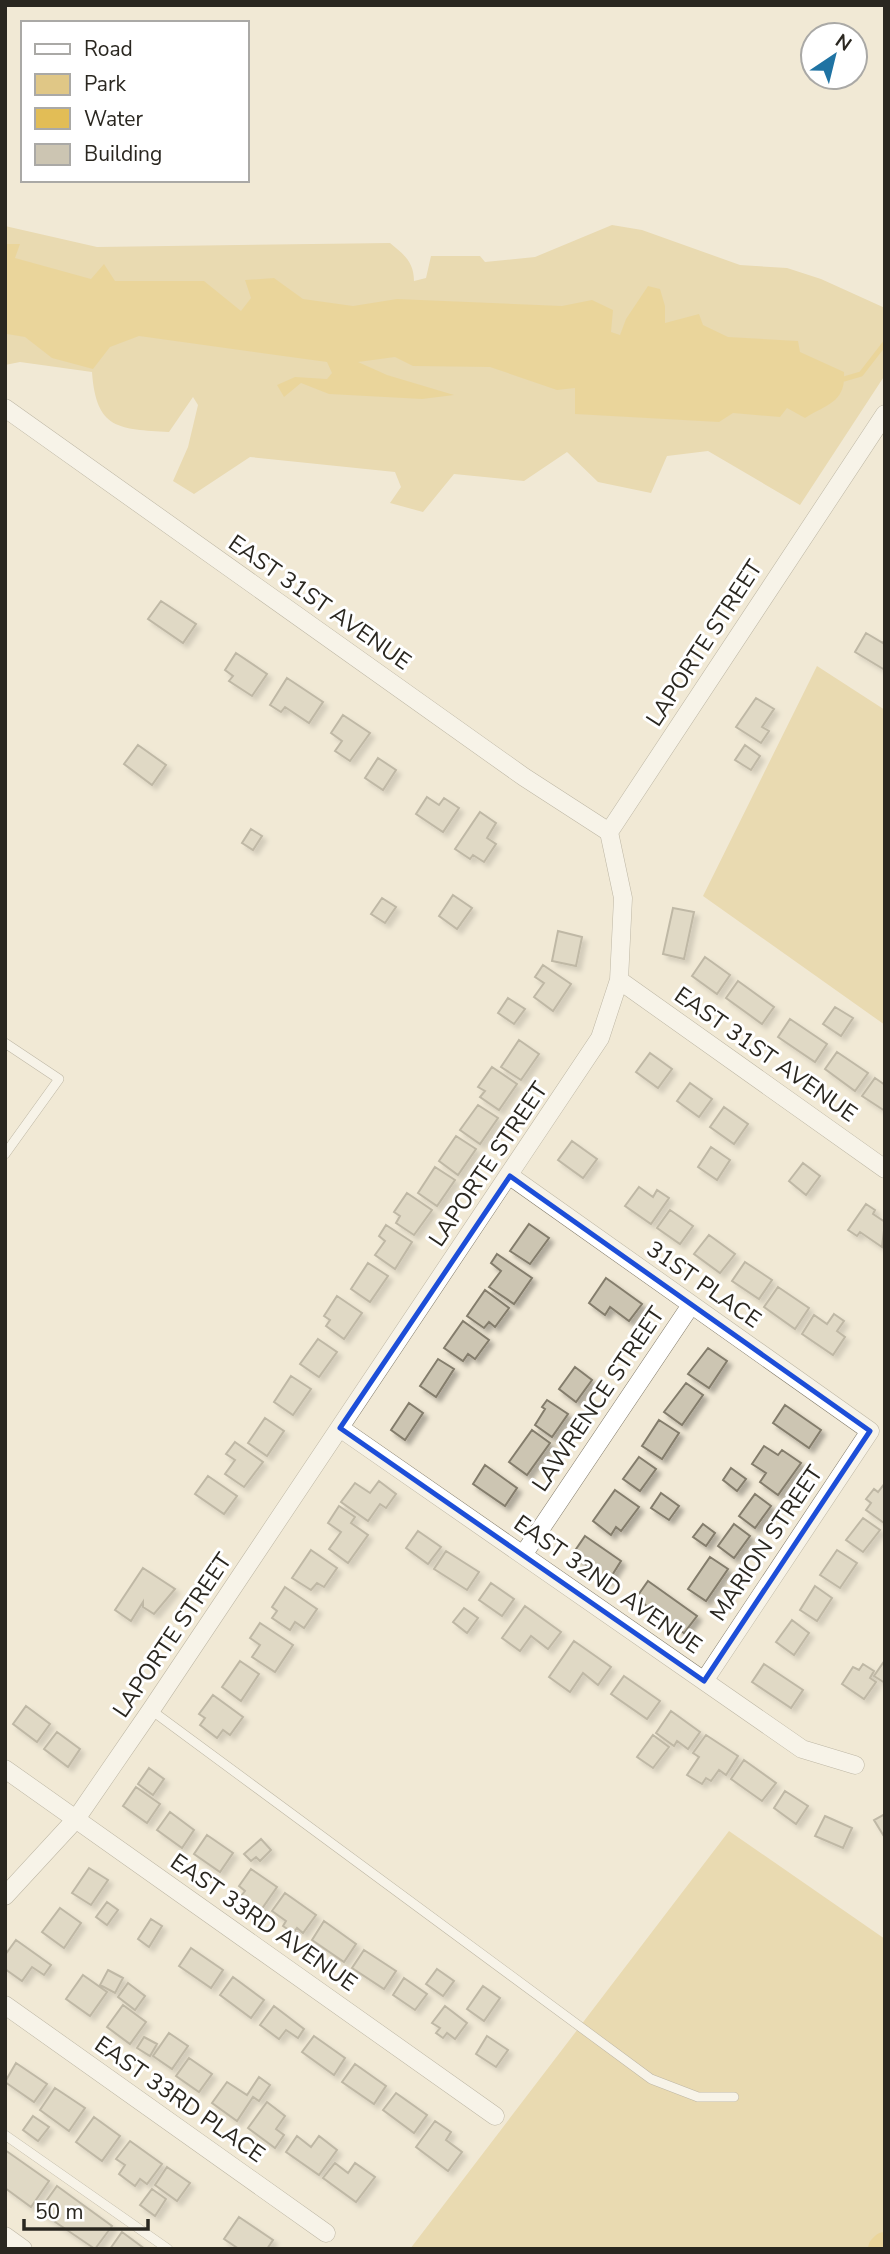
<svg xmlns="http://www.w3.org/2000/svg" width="890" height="2254" font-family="'Nunito Sans',sans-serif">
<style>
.green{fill:#e0c786}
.water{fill:#e2bd56}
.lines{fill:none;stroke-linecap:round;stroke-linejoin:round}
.stream{stroke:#e2bd56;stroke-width:5}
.river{stroke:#e2bd56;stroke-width:30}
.building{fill:#ccc5b2;stroke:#847d6c;stroke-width:2;filter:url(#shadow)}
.lane-casing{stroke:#817a69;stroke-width:10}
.street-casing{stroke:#817a69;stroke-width:19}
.lane{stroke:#fff;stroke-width:9}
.street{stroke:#fff;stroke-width:18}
.marked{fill:none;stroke:#1d4ed8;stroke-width:5;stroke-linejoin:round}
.labels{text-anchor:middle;stroke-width:6;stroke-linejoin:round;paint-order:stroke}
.street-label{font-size:23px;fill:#2a2720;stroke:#fff}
</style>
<defs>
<filter id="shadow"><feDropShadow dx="4.5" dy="4.5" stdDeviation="2" flood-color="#0004"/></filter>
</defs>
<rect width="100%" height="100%" fill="#f1e9d6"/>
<path class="green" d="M612,225L642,230L740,265L787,268L821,279L885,308V375L800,505L708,451L667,456L651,493L598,482L567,452L524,481L454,474L423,512L390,503L401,487L395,472L250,457L194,494L173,481L188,447L198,405L193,397L169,432C119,429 96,430 92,372L20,362L5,365V226L97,247L390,243C405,255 414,263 414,281L426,278L431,256H480L485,262L535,257Z
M817,666L885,710V1025L703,896Z
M729,1831L885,1939V2249H410Z"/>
<path class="water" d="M5,244H20L15,258L91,279L104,264L115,281H204L241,311L251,298L245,280L274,278L303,299L353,306L397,299L562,306L592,300L613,310L611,332L620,335L626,319L648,286L660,289L665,306V323L699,314L703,325L728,337L798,341L800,352L844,372C846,402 828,404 805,418L787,408L780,417L733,413L719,422L575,414V388L557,390L490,367L413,366L395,357L358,362L387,375L454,395L422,399L329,394L301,383L284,397L277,385L295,377L327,379L332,373L327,362L139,336L110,347L93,369L52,358L25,337L7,334L5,337Z"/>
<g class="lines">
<path class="stream" d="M844,379L861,374L885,343"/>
<path class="river" d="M883,2249L885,2247"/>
</g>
<path class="building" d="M161,601L196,624L183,643L148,619Z
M866,633L883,643L885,639V670L855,652Z
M236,653L267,674L252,696L229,681L233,676L225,670Z
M287,678L323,702L309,723L285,707L281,712L270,705Z
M756,698L774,709L762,727L769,731L761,743L736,727Z
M343,715L370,733L350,761L335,751L342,741L331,733Z
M138,745L166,765L152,785L124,764Z
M745,745L760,756L751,770L735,760Z
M378,758L396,770L383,790L365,778Z
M427,797L439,805L444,798L459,808L443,832L416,814Z
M480,812L496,823L487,838L496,844L484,862L473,855L470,859L455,849Z
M251,829L262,836L253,850L242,843Z
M453,895L472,908L457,929L439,916Z
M382,898L396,907L385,923L371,914Z
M673,908L694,912L684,959L663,954Z
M558,931L582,937L576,966L552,961Z
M705,957L730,975L717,994L692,976Z
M543,965L571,984L553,1011L534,997L544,983L535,977Z
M738,981L774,1007L762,1024L726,998Z
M508,998L525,1009L514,1024L498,1013Z
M835,1007L853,1018L841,1036L823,1024Z
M790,1019L827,1044L815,1062L778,1037Z
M519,1040L539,1054L521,1080L501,1067Z
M837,1052L868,1073L855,1091L825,1069Z
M650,1053L672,1069L658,1088L636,1072Z
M492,1067L517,1084L499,1110L480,1097L485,1091L478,1087Z
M875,1078L885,1085V1111L862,1096Z
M690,1083L712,1099L699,1117L677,1101Z
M478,1105L498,1118L480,1144L460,1130Z
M724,1107L748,1124L734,1144L710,1127Z
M456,1136L476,1149L458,1175L439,1161Z
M572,1141L597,1159L583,1178L558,1160Z
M711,1147L730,1160L717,1180L698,1167Z
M803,1163L820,1176L806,1195L789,1181Z
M435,1167L455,1180L437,1206L418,1193Z
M639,1187L653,1197L657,1190L669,1198L651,1224L625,1206Z
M407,1193L432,1210L414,1235L396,1223L400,1216L394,1212Z
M866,1204L875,1210L873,1214L885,1222L882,1247L860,1232L857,1236L848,1230Z
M670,1210L693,1226L680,1244L657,1228Z
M529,1224L549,1238L530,1264L510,1251Z
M386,1225L412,1242L395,1269L375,1255L385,1241L379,1236Z
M709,1235L735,1254L720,1273L694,1254Z
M497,1254L532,1278L514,1304L489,1287L501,1271L491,1263Z
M745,1262L772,1280L759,1299L732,1281Z
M368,1263L388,1276L370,1302L351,1289Z
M606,1278L642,1304L629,1321L610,1307L605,1315L589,1303Z
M778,1287L809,1308L795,1329L764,1307Z
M485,1290L509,1308L495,1327L489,1322L484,1328L467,1316Z
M337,1296L362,1313L344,1339L326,1326L330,1320L324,1316Z
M834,1314L844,1321L837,1331L845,1337L833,1355L802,1334L814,1315L827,1324Z
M463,1321L489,1340L475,1359L468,1354L463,1361L444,1348Z
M318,1339L337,1352L319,1377L300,1364Z
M708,1348L727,1361L709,1388L688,1374Z
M438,1359L454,1369L436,1397L420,1386Z
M575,1367L592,1380L576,1402L559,1389Z
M291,1376L311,1389L293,1415L274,1402Z
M686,1383L703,1395L682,1425L664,1412Z
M547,1400L568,1414L552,1437L535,1425L545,1409L542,1407Z
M409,1403L423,1413L405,1440L391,1430Z
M785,1405L821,1430L809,1448L773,1423Z
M265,1418L284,1431L267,1456L248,1443Z
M659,1420L679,1433L662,1459L642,1446Z
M532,1430L550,1443L527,1475L509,1462Z
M235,1442L263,1462L244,1487L225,1474L235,1460L226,1454Z
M764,1446L778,1455L782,1450L801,1463L778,1495L760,1482L766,1473L752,1464Z
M639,1457L656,1469L640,1491L623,1479Z
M485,1465L517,1488L505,1506L473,1484Z
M731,1468L746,1479L737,1491L723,1480Z
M208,1476L237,1496L224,1514L195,1494Z
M379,1481L396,1494L386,1508L380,1504L368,1521L341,1502L355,1483L370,1493Z
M885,1483V1521L884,1523L866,1510L871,1503L866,1499L874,1489L878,1492Z
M615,1490L639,1507L621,1531L616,1527L611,1535L593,1521Z
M661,1493L679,1506L669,1520L651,1508Z
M755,1494L771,1506L755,1528L739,1516Z
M339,1506L355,1517L351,1523L368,1535L348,1563L329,1549L341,1532L328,1523Z
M863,1518L880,1530L863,1552L846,1540Z
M703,1524L715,1533L706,1546L693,1537Z
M734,1524L750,1536L734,1558L718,1546Z
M418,1531L441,1547L428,1564L406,1548Z
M585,1536L621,1561L609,1580L572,1555Z
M311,1550L337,1568L324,1587L317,1583L311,1590L292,1578Z
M837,1550L857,1563L840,1588L820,1575Z
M446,1551L479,1572L467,1590L434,1569Z
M710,1557L728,1569L706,1601L688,1589Z
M143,1568L175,1589L154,1614L143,1607V1602L131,1621L115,1610Z
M648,1581L697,1616L684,1633L636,1598Z
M491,1583L514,1599L502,1616L479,1600Z
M815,1586L832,1598L817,1621L800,1610Z
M285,1587L317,1609L304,1628L295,1622L290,1630L272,1618L277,1611L272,1607Z
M525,1606L561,1632L548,1649L531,1636L520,1651L502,1638Z
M464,1608L478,1618L467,1633L453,1622Z
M792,1620L809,1633L794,1655L776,1642Z
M260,1623L293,1645L275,1672L252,1657L260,1645L250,1638Z
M574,1641L611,1667L598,1685L583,1673L570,1692L549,1677Z
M885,1660V1683L874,1676Z
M240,1661L259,1674L241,1701L222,1687Z
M764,1664L803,1690L791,1708L752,1682Z
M863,1664L874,1671L870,1678L876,1682L864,1699L842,1684L853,1667L859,1670Z
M624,1676L660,1701L647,1719L611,1694Z
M213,1695L243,1717L230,1735L223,1730L217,1738L200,1725L205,1718L199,1714Z
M26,1706L50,1724L37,1742L13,1724Z
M671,1711L700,1732L688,1749L677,1741L674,1746L656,1733Z
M57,1732L80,1749L68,1767L44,1749Z
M653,1735L669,1747L653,1768L637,1757Z
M706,1735L738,1756L726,1775L719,1770L711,1781L706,1778L702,1784L687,1775L699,1757L693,1753Z
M744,1760L776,1783L762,1801L731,1779Z
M149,1768L164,1779L153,1795L138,1784Z
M136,1787L160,1804L147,1823L123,1806Z
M785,1791L808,1806L796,1824L774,1808Z
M170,1812L194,1830L182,1848L157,1830Z
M885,1814V1838L874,1820Z
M825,1816L852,1828L843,1848L815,1836Z
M207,1835L233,1853L220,1872L194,1854Z
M261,1839L271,1850L260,1861L256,1857L251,1861L244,1854Z
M89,1868L108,1880L91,1905L72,1893Z
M251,1869L277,1887L261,1910L241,1896L245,1891L239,1886Z
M285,1893L316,1915L303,1933L297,1928L293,1933L283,1926L286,1921L272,1911Z
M107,1902L118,1910L107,1925L96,1917Z
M60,1908L81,1923L64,1948L42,1932Z
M151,1919L162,1926L149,1947L138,1939Z
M324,1921L356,1944L344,1962L312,1940Z
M16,1940L51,1965L44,1975L32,1967L22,1981L5,1969V1955Z
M191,1948L223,1970L211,1988L179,1966Z
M364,1950L396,1971L384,1989L352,1968Z
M437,1969L454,1981L443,1996L426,1984Z
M108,1970L123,1978L115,1993L100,1985Z
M83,1975L107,1992L90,2016L66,1999Z
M233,1977L264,2000L251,2018L220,1995Z
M404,1978L427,1994L415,2010L393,1995Z
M128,1983L145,1996L135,2010L118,1997Z
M483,1986L500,1998L484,2021L467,2009Z
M123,2005L146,2022L130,2044L107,2027Z
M274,2006L304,2029L298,2038L286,2030L279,2039L260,2025Z
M445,2006L467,2023L455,2039L447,2033L443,2038L436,2033L440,2028L432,2023Z
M169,2033L188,2046L172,2069L153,2056Z
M314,2036L345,2058L334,2075L302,2052Z
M487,2036L508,2050L496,2067L476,2054Z
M144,2037L157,2044L150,2056L137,2048Z
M189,2058L212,2074L199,2092L176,2076Z
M16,2063L47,2084L34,2102L5,2082Z
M355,2064L386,2086L374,2104L342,2082Z
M259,2077L270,2085L259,2101L253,2097L237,2121L212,2103L227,2082L247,2095Z
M55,2088L85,2108L69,2131L40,2110Z
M396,2093L427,2115L414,2133L383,2110Z
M267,2102L285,2116L276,2129L284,2135L275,2148L248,2128Z
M33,2116L49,2127L38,2141L23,2130Z
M94,2117L120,2136L102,2161L76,2142Z
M435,2121L451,2132L446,2140L462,2152L448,2171L416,2147Z
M297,2136L311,2147L319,2136L337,2150L319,2175L286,2152Z
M130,2141L162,2164L147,2184L140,2179L135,2186L119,2174L125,2165L116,2159Z
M5,2150L49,2181L31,2207L5,2188Z
M335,2163L348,2173L355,2163L375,2177L356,2202L323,2178Z
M167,2167L190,2183L177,2201L155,2185Z
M57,2186L112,2226L95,2249L39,2211Z
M152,2189L166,2199L155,2216L140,2205Z
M239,2217L273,2240L267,2249H239L224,2239Z
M122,2232L145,2249H110Z"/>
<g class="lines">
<defs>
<path id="lane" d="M5,1043L59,1079L5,1154
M151,1710L651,2079L698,2097H734
M5,2135L168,2249"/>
<path id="street" d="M5,408L524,777L609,832
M619,980L885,1169
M510,1176L870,1431L704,1681
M340,1428L802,1749L855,1765
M523,1555L691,1305
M5,1769L495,2116
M5,1896L76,1819L151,1710L600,1038L619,980L623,898L609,832L885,414
M5,2005L326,2233
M5,2236L23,2249"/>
</defs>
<use href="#lane" class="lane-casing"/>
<use href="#street" class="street-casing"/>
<use href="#lane" class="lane"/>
<use href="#street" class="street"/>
</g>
<path d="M0 0H890V2254H0ZM510,1176L870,1431L704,1681L340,1428Z" fill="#f1e9d6" fill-opacity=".55" fill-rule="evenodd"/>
<path class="marked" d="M510,1176L870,1431L704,1681L340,1428Z"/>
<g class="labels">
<g class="street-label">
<text transform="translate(320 602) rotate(35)" y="8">EAST 31ST AVENUE</text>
<text transform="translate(704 643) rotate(-57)" y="8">LAPORTE STREET</text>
<text transform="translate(766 1054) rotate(35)" y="8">EAST 31ST AVENUE</text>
<text transform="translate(488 1164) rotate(-56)" y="8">LAPORTE STREET</text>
<text transform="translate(704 1284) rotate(35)" y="8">31ST PLACE</text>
<text transform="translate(598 1399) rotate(-56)" y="8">LAWRENCE STREET</text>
<text transform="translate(766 1543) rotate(-56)" y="8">MARION STREET</text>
<text transform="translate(608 1584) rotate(35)" y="8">EAST 32ND AVENUE</text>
<text transform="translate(172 1635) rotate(-56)" y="8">LAPORTE STREET</text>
<text transform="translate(264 1922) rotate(35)" y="8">EAST 33RD AVENUE</text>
<text transform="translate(180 2099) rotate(35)" y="8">EAST 33RD PLACE</text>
</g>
</g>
<rect width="890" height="2254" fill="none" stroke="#2a2720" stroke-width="14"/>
<rect x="21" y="21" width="228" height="161" fill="#ffffff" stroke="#aaa9a6" stroke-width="2"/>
<rect x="35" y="44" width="35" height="10" fill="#ffffff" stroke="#aaa9a6" stroke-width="2"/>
<text x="84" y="56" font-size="21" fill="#2a2720">Road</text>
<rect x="35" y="74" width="35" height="21" fill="#e0c786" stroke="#aaa9a6" stroke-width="2"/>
<text x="84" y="91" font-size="21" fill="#2a2720">Park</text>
<rect x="35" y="108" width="35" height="21" fill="#e2bd56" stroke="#aaa9a6" stroke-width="2"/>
<text x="84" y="126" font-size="21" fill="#2a2720">Water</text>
<rect x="35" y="144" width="35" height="21" fill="#ccc5b2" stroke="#aaa9a6" stroke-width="2"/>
<text x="84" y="161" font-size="21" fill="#2a2720">Building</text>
<g transform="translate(834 56) rotate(35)"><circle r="33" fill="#ffffff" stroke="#aaa9a6" stroke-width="2"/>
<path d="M0-5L12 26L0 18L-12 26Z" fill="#1f73a3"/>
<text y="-10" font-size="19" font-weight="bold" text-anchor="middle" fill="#2a2720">N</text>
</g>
<path d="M24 2219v10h124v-10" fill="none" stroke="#2a2720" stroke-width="3.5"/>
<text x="35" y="2219" font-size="21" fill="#2a2720" stroke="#ffffff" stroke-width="5" paint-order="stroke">50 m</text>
</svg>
